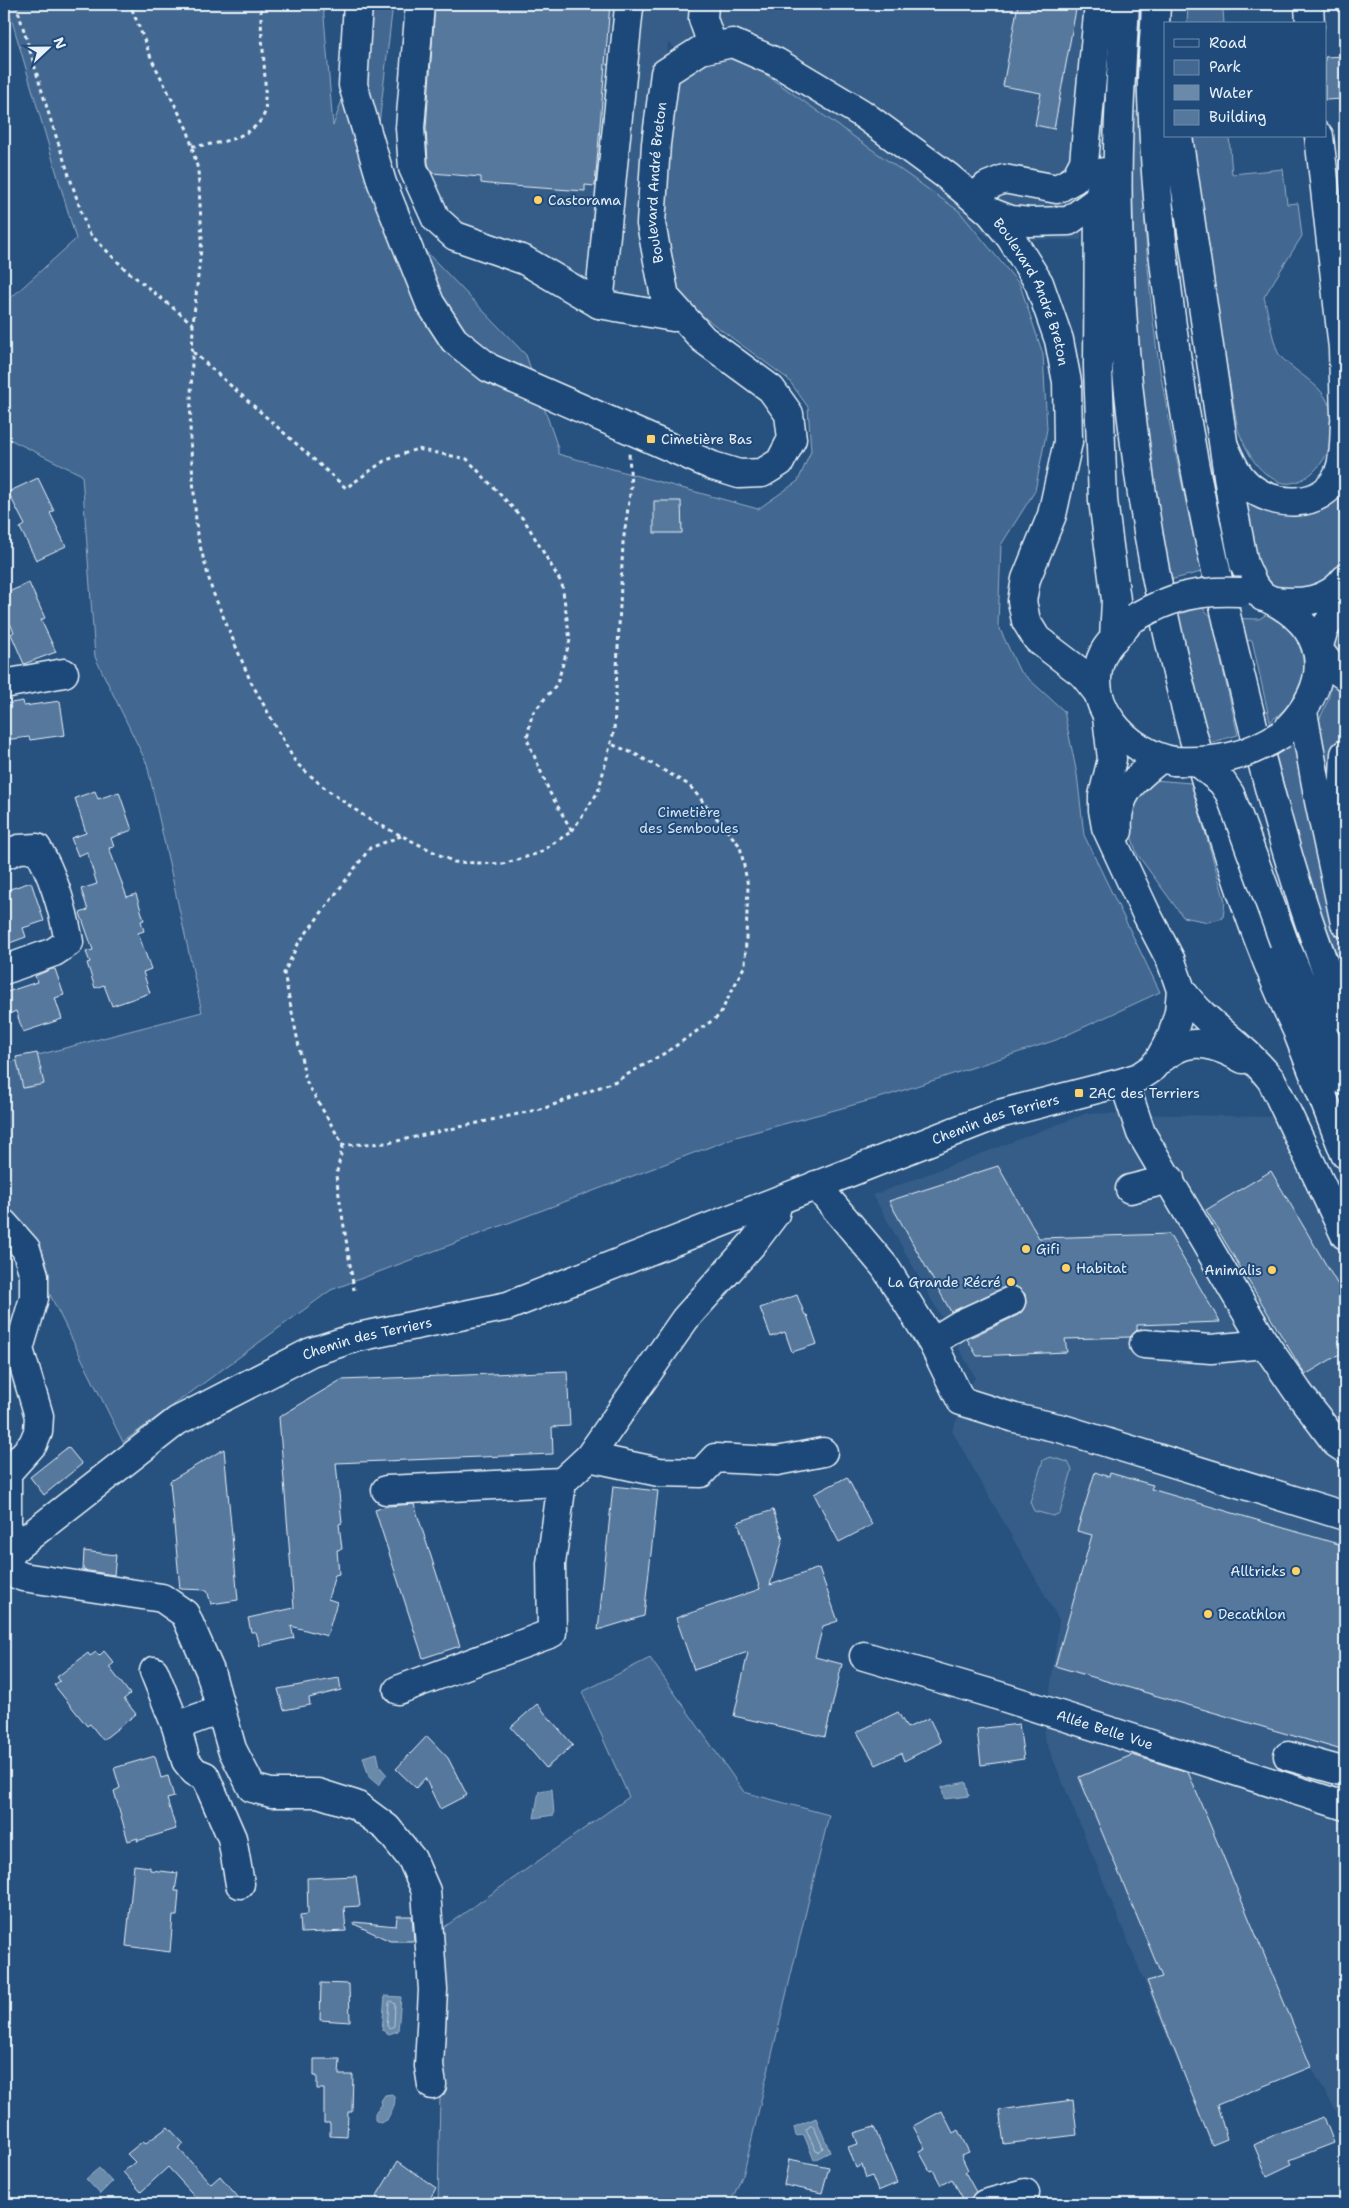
<svg xmlns="http://www.w3.org/2000/svg" width="1349" height="2208" font-family="'Shantell Sans',sans-serif">
<style>
.built{fill:#355d88}
.green{fill:#436891;stroke:#96acc4}
.water{fill:#6b8aaa;stroke:#9db3c9}
.lines{fill:none;stroke-linecap:round;stroke-linejoin:round}
.shore{stroke:#b6c8d9;stroke-width:1}
.building{fill:#57789d;stroke:#e8f1f8}
.minor-casing{stroke:#e8f1f8;stroke-width:31}
.major-casing{stroke:#e8f1f8;stroke-width:31}
.highway-casing{stroke:#e8f1f8;stroke-width:31}
.path{stroke:#e8f1f8;stroke-width:3;stroke-dasharray:4 4;stroke-linecap:butt}
.minor{stroke:#1f4a7a;stroke-width:28}
.major{stroke:#1f4a7a;stroke-width:28}
.highway{stroke:#1f4a7a;stroke-width:28}
.major-bridge-casing{stroke:#e8f1f8;stroke-width:31;stroke-linecap:butt}
.major-bridge{stroke:#1f4a7a;stroke-width:28}
.poi-dot{fill:#ffd166;stroke:#1f4a7a;stroke-width:2}
.labels{text-anchor:middle;stroke-width:4;stroke-linejoin:round;paint-order:stroke}
.street-label{font-size:14px;fill:#e8f1f8;stroke:#1f4a7a}
.poi-label{font-size:14px;fill:#e8f1f8;stroke:#1f4a7a;text-anchor:start}
.park-label{font-size:14px;fill:#d8e3ee;stroke:#1f4a7a}
</style>
<rect width="100%" height="100%" fill="#27517f"/>
<filter id="ink" filterUnits="userSpaceOnUse"><feTurbulence type="fractalNoise" baseFrequency=".02" numOctaves="2"/><feDisplacementMap in="SourceGraphic" scale="10" xChannelSelector="R" yChannelSelector="G"/><feConvolveMatrix kernelMatrix="1 2 1 2 8 2 1 2 1" color-interpolation-filters="sRGB"/></filter>
<g filter="url(#ink)">
<path class="built" d="M415,4H1094L1081,240L993,239L668,43L650,274L663,325L440,239L402,161Z
M1087,1113L1277,1117L1345,1265V2127L1311,2067L1198,2112L1044,1737L1059,1620L952,1431L975,1377L873,1195Z"/>
<path class="green" d="M7,4H323L333,126L375,4H393L379,124L409,234L526,355L558,448V454L758,509L798,481L811,451L808,407L788,379L671,293L658,220L672,77L731,50L959,211L1020,285L1043,354L1047,429L1035,491L1001,545L998,625L1019,670L1064,711L1077,774L1084,835L1160,992L1056,1040L886,1096L736,1137L331,1290L123,1442L6,1206L4,1193V1064L202,1012L147,764L95,657L82,475L9,439L4,399V304L76,239Z
M1188,4H1275V8L1223,10L1224,24H1187Z
M1132,112H1142C1142,189 1146,268 1156,344C1167,421 1185,496 1201,572L1170,580C1164,550 1157,520 1153,490C1136,365 1132,238 1132,112Z
M1192,136H1229L1232,174L1283,169L1287,204L1298,203L1302,236L1264,297C1267,308 1274,349 1280,356C1291,368 1307,377 1318,388C1342,413 1337,451 1312,473C1304,480 1291,486 1280,482C1257,473 1247,452 1238,430L1202,226Z
M1345,480V561C1330,579 1318,590 1294,589C1290,589 1285,590 1282,589C1253,581 1246,516 1242,492L1256,501Z
M1201,607L1213,618L1259,619L1267,614C1273,618 1281,621 1287,626C1304,644 1310,676 1296,698C1289,707 1279,714 1270,722L1252,640L1218,648L1238,735L1209,743L1176,615Z
M1345,617V667L1331,646Z
M1332,681L1345,684V713L1335,759L1334,825L1317,725L1328,700Z
M1299,736L1345,965L1342,968L1307,874L1276,755Z
M1154,780L1191,783L1225,901L1223,918L1208,922L1183,917L1137,854L1127,823L1130,799Z
M1050,1457L1068,1462L1072,1470L1060,1513L1053,1516L1034,1511L1030,1502L1043,1460Z
M650,1658L744,1792L829,1815L744,2172L730,2204H438L443,1928L629,1797L582,1692Z"/>
<path class="water" d="M377,1753L380,1767L387,1775L378,1785L369,1777L363,1757Z
M966,1782L969,1796L944,1799L942,1787Z
M552,1789L554,1815L534,1818L539,1791Z
M385,1996L401,1997L398,2031L389,2034L382,2030Z
M392,2094C399,2102 391,2111 387,2120L380,2123L375,2120V2114L382,2104L381,2101L385,2095Z
M816,2118L830,2152L814,2160L804,2135L796,2136L794,2127Z
M99,2168L112,2182L100,2194L86,2179Z"/>
<g class="lines">
<path class="shore" d="M391,2001L395,2004L394,2026L390,2028L387,2026L389,2003Z
M812,2125L814,2127L823,2148L819,2152L816,2151L806,2130Z"/>
</g>
<path class="building" d="M435,4H610L595,186L585,185V191L498,185L481,183V177L432,173L428,164L426,128Z
M1018,4H1077L1054,129L1035,125L1041,93L1003,86Z
M1345,56V99L1325,100V57Z
M38,478L54,511L50,513L66,546L36,560L20,528L25,525L8,492Z
M654,501H681L682,533H654Z
M29,583L45,618L41,620L56,652L24,664L11,634L14,632L4,610V594Z
M23,701L24,706L60,701L65,735L30,740L29,737L4,740V704Z
M95,791L98,799L119,792L132,830L111,838L114,847L109,848L127,897L136,894L144,920L141,921L144,931L138,933L151,969L143,972L150,993L112,1006L104,985L95,988L87,963L90,962L86,952L93,950L80,913L88,910L81,889L97,884L87,852L78,856L71,838L86,833L75,798Z
M31,882L44,921L23,928L26,937L4,945V891Z
M52,969H55L64,995L55,998L62,1019L23,1032L16,1011L9,1014L4,993L37,982L35,976Z
M37,1053L44,1084L23,1088L16,1057Z
M998,1166L1039,1238L1169,1234L1220,1322L1137,1325V1330L1130,1337L1065,1339L1067,1352L977,1356L967,1339L1018,1315L1023,1310L1026,1303L1025,1294L1020,1289L1013,1286L1005,1287L951,1312L889,1201Z
M1271,1171L1345,1297V1351L1305,1375L1206,1210Z
M797,1295L805,1315H807L817,1344L792,1352L785,1332L771,1337L760,1308Z
M567,1371L570,1426L552,1427L553,1454L336,1463L342,1523L339,1524L342,1549L337,1550L339,1574L335,1575L328,1599L337,1602L327,1636L291,1626L294,1638L260,1646L256,1632H251L248,1618L294,1608L279,1417L341,1380Z
M68,1447L82,1464L44,1495L30,1477Z
M224,1449L238,1600L211,1604L207,1590L180,1589L170,1481Z
M1095,1472L1109,1477L1110,1473L1153,1485L1151,1489L1345,1546V1751L1055,1666L1092,1535L1077,1531Z
M847,1477L872,1525L839,1542L814,1494Z
M613,1486L658,1491L644,1616L598,1630Z
M414,1504L460,1646L423,1658L375,1510L388,1506Z
M773,1510L783,1539L770,1585L819,1568L838,1621L823,1626L815,1657L842,1664L825,1737L734,1716L748,1652L694,1670L676,1618L760,1589L738,1522Z
M84,1551L116,1555L114,1575L83,1570Z
M104,1651L114,1663L109,1667L130,1694L124,1699L136,1714L103,1740L90,1724L87,1726L54,1685L60,1681L57,1677L88,1653L90,1656L96,1652L99,1656Z
M339,1678L341,1690L309,1698L310,1705L284,1710L278,1689Z
M537,1704L573,1745L546,1768L511,1727Z
M898,1712L907,1728L929,1718L941,1742L904,1761L901,1753L876,1765L857,1732Z
M1019,1724L1024,1759L981,1765L977,1729Z
M427,1736L448,1758L467,1795L440,1809L425,1778L416,1788L396,1769Z
M1132,1755L1188,1772L1311,2067L1217,2105L1227,2139L1212,2145L1147,1981L1162,1977L1079,1777Z
M155,1756L161,1778L168,1776L174,1797L167,1799L176,1829L137,1841L138,1838L128,1841L114,1791L120,1788L114,1768Z
M134,1865L150,1867V1870L178,1873L175,1891H179L177,1916H173L170,1952L126,1946Z
M356,1876L360,1906L344,1907L346,1931L301,1933L300,1915L308,1914L307,1878Z
M397,1916H412L414,1941H390L354,1924V1922L396,1926Z
M321,1983L349,1984L350,2022L320,2020Z
M314,2059H340L339,2075H353L352,2112H348L347,2137L330,2136V2123H324V2089H317V2076H314Z
M1073,2100L1077,2135L1004,2144L999,2110Z
M942,2111L953,2133L958,2130L969,2152L961,2155L968,2170L965,2172L976,2192L969,2204H966L952,2179L941,2185L933,2170L930,2171L919,2151L925,2148L913,2126Z
M1324,2117L1334,2143L1290,2160L1292,2164L1267,2176L1254,2145L1278,2133Z
M168,2127L184,2144L178,2148L211,2184L220,2176L244,2204H202L168,2167L141,2192L123,2172L135,2162L127,2154L143,2141L146,2143Z
M874,2127L897,2183L878,2191L872,2176L866,2178L862,2165L856,2168L848,2147L858,2144L854,2133Z
M789,2159L829,2167L822,2193L784,2185Z
M398,2161L436,2188L427,2204H387L376,2197Z"/>
<g class="lines">
<defs>
<g id="minor">
<path id="s1" d="M358,4L353,85L382,183L430,303L454,340L489,368L713,466L739,474L762,473L780,462L792,439L789,414L771,389L703,339L665,297L651,224L656,144L665,73L701,50L732,43L776,62L861,113L947,176L990,212L1011,238L1039,283L1059,340L1067,382L1068,442L1052,515L1026,579L1022,601L1026,621L1037,639L1083,674L1098,693"/>
<path d="M420,4L410,128L413,168L436,219L455,236L524,260L599,304L673,317L682,316"/>
<path d="M704,4L703,19L713,47"/>
<path d="M974,198L987,186L1004,179L1057,189L1075,179L1084,162L1099,4"/>
<path d="M990,212L1011,220L1030,222L1069,221L1099,199"/>
<path d="M599,304L629,7L631,4"/>
<path d="M1318,649L1331,666L1345,676"/>
<path d="M4,684L64,673"/>
<path d="M1118,831C1115,795 1133,780 1160,759"/>
<path d="M4,855L19,849L37,848C54,876 63,909 69,942L54,952L4,970"/>
<path d="M1181,990C1207,1026 1245,1045 1272,1081L1345,1235"/>
<path d="M1159,1060C1168,1054 1176,1047 1187,1045C1205,1040 1227,1050 1243,1059"/>
<path d="M1124,1082L1141,1133L1265,1344L1298,1392L1336,1443L1345,1449"/>
<path d="M816,1185L885,1267L932,1342L961,1401L1015,1418L1063,1429L1345,1516"/>
<path d="M1130,1189L1170,1179"/>
<path d="M4,1224L26,1249L34,1275V1298L19,1349L39,1416L38,1432L33,1444L7,1473V1525L16,1547"/>
<path d="M932,1342L961,1324L1011,1301"/>
<path d="M1144,1344L1211,1349L1265,1344"/>
<path d="M589,1457L659,1472L701,1473L715,1458L777,1461L823,1452"/>
<path d="M386,1490L562,1482"/>
<path id="s2" d="M4,1564L16,1547L177,1421L311,1352L358,1337L508,1306L999,1114L1124,1082L1139,1077L1151,1069L1159,1060L1172,1036L1179,1012L1181,990L1171,961L1146,913L1106,827L1103,810V796L1112,759L1107,717"/>
<path d="M4,1569L23,1577L162,1598L185,1614L210,1671L232,1749L252,1788L271,1793H318L356,1805L387,1828L412,1859L426,1891L433,1990L429,2066L432,2085"/>
<path id="s3" d="M864,1656L1006,1698L1345,1806"/>
<path d="M154,1671L176,1726L186,1761L195,1772L205,1776L232,1838L240,1884"/>
<path d="M398,1690L552,1633L551,1564L562,1482L589,1457L685,1319L753,1243L775,1214L778,1201"/>
<path d="M176,1726L220,1710"/>
<path d="M1288,1756L1345,1772"/>
<path d="M985,2204L1025,2193"/>
</g>
<path id="major" d="M1125,4C1121,76 1116,148 1118,221C1123,426 1157,628 1219,824C1244,903 1272,982 1310,1057
M1156,4C1155,35 1151,67 1152,97C1159,298 1196,499 1245,694C1272,803 1301,913 1345,1017
M1178,136L1232,503L1244,564L1253,584L1263,597
M1104,172L1099,199L1098,367L1103,500L1116,600L1114,639
M1265,597C1326,625 1336,676 1290,726
M1126,626C1119,634 1109,642 1104,652C1079,702 1127,753 1174,761
M1303,712L1319,801L1345,923
M1284,942L1327,1043L1345,1081"/>
<path id="highway" d="M1309,4L1310,24
M1319,136L1345,366
M1343,349L1345,416
M1224,446C1230,459 1236,475 1248,485C1273,508 1322,509 1338,475C1345,458 1344,440 1345,422
M1274,601C1300,604 1328,602 1345,579
M1318,649L1324,629L1345,599
M1345,754L1342,820L1345,852
M1299,1036L1345,1154"/>
</defs>
<use href="#minor" class="minor-casing"/>
<use href="#major" class="major-casing"/>
<use href="#highway" class="highway-casing"/>
<path class="path" d="M16,4L50,118L88,232L125,269L193,324L202,239L198,170L188,131L152,60L130,4
M192,146C215,145 256,138 265,112C266,108 265,101 265,96C266,65 260,35 261,4
M193,352L346,488L384,461L417,449L467,459L525,521L562,584L570,640L557,684L532,714L527,739L550,793L572,831L539,853L503,864L454,862L370,820L326,789L296,763L250,680L212,590L197,535L190,436L193,324
M572,831L598,792L614,731L623,543L631,487L629,453
M401,836L370,848L298,944L284,973L306,1081L343,1145L388,1143L545,1108L616,1081L665,1053L719,1016L745,965L748,886L740,846L689,785L635,754L611,744
M343,1145L336,1176L354,1290"/>
<use href="#minor" class="minor"/>
<use href="#major" class="major"/>
<use href="#highway" class="highway"/>
<defs>
<path id="major-bridge" d="M1134,618C1172,596 1198,590 1241,592
M1174,761C1217,763 1246,757 1282,734
M1198,762L1222,782L1230,794L1284,942"/>
</defs>
<use href="#major-bridge" class="major-bridge-casing"/>
<use href="#major-bridge" class="major-bridge"/>
</g>
</g>
<g class="poi-dot">
<circle cx="538" cy="200" r="5"/>
<rect x="646" y="434" width="10" height="10" rx="2.5"/>
<rect x="1074" y="1088" width="10" height="10" rx="2.5"/>
<circle cx="1026" cy="1249" r="5"/>
<circle cx="1066" cy="1268" r="5"/>
<circle cx="1272" cy="1270" r="5"/>
<circle cx="1011" cy="1282" r="5"/>
<circle cx="1296" cy="1571" r="5"/>
<circle cx="1208" cy="1614" r="5"/>
</g>
<g class="labels">
<g class="street-label">
<text dy="5" stroke="none"><textPath href="#s1" startOffset="1056">Boulevard André Breton</textPath></text>
<text dy="5" stroke="none"><textPath href="#s1" startOffset="1642">Boulevard André Breton</textPath></text>
<text dy="5" stroke="none"><textPath href="#s2" startOffset="1101">Chemin des Terriers</textPath></text>
<text dy="5" stroke="none"><textPath href="#s2" startOffset="434">Chemin des Terriers</textPath></text>
<text dy="5" stroke="none"><textPath href="#s3" startOffset="252">Allée Belle Vue</textPath></text>
</g>
<g class="poi-label">
<text x="548" y="205">Castorama</text>
<text x="661" y="444">Cimetière Bas</text>
<text x="1089" y="1098">ZAC des Terriers</text>
<text x="1036" y="1254">Gifi</text>
<text x="1076" y="1273">Habitat</text>
<text x="1262" y="1275" text-anchor="end">Animalis</text>
<text x="1001" y="1287" text-anchor="end">La Grande Récré</text>
<text x="1286" y="1576" text-anchor="end">Alltricks</text>
<text x="1218" y="1619">Decathlon</text>
</g>
<g class="park-label">
<text x="689" y="817">Cimetière<tspan x="689" dy="16">des Semboules</tspan></text>
</g>
</g>
<rect width="1349" height="2208" fill="none" stroke="#1f4a7a" stroke-width="20"/>
<rect x="10" y="10" width="1329" height="2188" fill="none" stroke="#e8f1f8" stroke-width="2" filter="url(#ink)"/>
<rect x="1164" y="22" width="162" height="115" fill="#1f4a7a" stroke="#6f8dac"/>
<rect x="1174" y="39" width="25" height="8" fill="#1f4a7a" stroke="#6f8dac"/>
<text x="1209" y="48" font-size="15" fill="#e8f1f8">Road</text>
<rect x="1174" y="60" width="25" height="15" fill="#436891" stroke="#6f8dac"/>
<text x="1209" y="72" font-size="15" fill="#e8f1f8">Park</text>
<rect x="1174" y="85" width="25" height="15" fill="#6b8aaa" stroke="#6f8dac"/>
<text x="1209" y="98" font-size="15" fill="#e8f1f8">Water</text>
<rect x="1174" y="110" width="25" height="15" fill="#57789d" stroke="#6f8dac"/>
<text x="1209" y="122" font-size="15" fill="#e8f1f8">Building</text>
<g transform="translate(48 48) rotate(68)" stroke="#1f4a7a" stroke-width="4" paint-order="stroke">
<path d="M0-4L9 19L0 12L-9 19Z" fill="#e8f1f8"/>
<text y="-8" font-size="14" font-weight="bold" text-anchor="middle" fill="#e8f1f8">N</text>
</g>
</svg>
